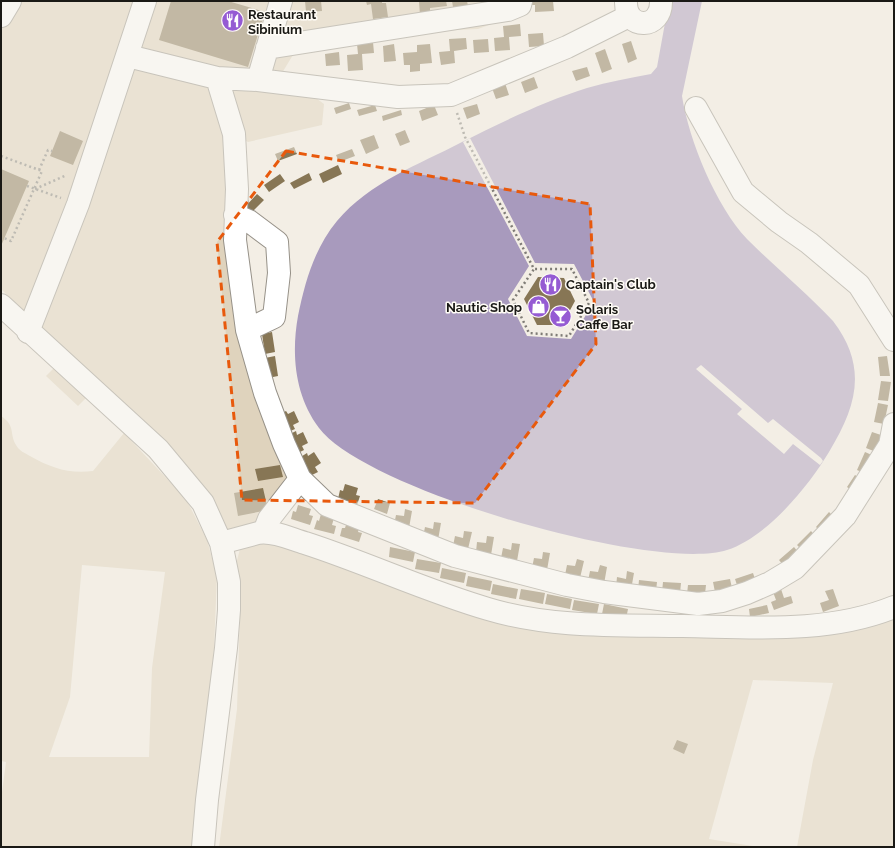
<svg xmlns="http://www.w3.org/2000/svg" width="895" height="848" font-family="Raleway,sans-serif">
<style>
.green{fill:#dfd3bd;fill-rule:evenodd}
.water{fill:#a89abd}
.pier{fill:#f3eee5}
.building{fill:#877655}
.lines{fill:none;stroke-linecap:round;stroke-linejoin:round}
.minor-casing{stroke:#969188;stroke-width:24}
.path{stroke:#7f7c76;stroke-width:2.5;stroke-dasharray:2 3;stroke-linecap:butt}
.minor{stroke:#fff;stroke-width:22}
.marked{fill:none;stroke:#e8590c;stroke-width:3;stroke-dasharray:8 5;stroke-linejoin:round}
.labels{text-anchor:middle;stroke-width:3;stroke-linejoin:round;paint-order:stroke}
.poi-label{font-size:13px;font-weight:bold;fill:#1a1915;stroke:#fffcf6;text-anchor:start}
</style>
<rect width="100%" height="100%" fill="#f3eee5"/>
<path class="green" d="M1,1H515L516,15L478,29L376,34L296,50L282,73L324,104L322,125L248,142L243,139L239,232L251,323L301,472L269,519L221,531L56,343L1,289Z
M54,368L86,398L78,406L46,376Z
M1,416C16,426 9,433 16,445C19,451 25,453 30,456C51,468 69,474 93,471L124,433L186,499L207,540L217,576L214,649L193,847H1V800L6,762L1,761ZM82,565L165,572L152,668L149,757H49L70,697Z
M253,541H274L537,629L894,614V847H797L813,760L833,683L753,680L709,839L759,847H219L237,709L240,612L236,564L240,549Z"/>
<path class="water" d="M669,1H702L682,96C689,141 716,206 747,239C775,267 806,292 833,321C868,367 857,406 829,452C808,487 767,537 727,550C655,573 365,490 319,428C295,396 291,355 298,316C305,282 314,249 337,221C370,182 418,165 462,142C502,122 545,101 587,88C608,82 630,78 651,74L657,67Z"/>
<path class="pier" d="M470,138L535,263L574,264L594,302L571,339L527,336L508,299L529,266L463,142Z
M701,365L768,423L773,419L821,458L823,461L820,465L793,444L784,454L737,414L742,409L696,369Z"/>
<path class="building" d="M171,1H228L265,12L248,67L159,40Z
M305,1H321L322,11L306,12Z
M366,1H382V3H386L388,17L373,19L371,4L367,5Z
M425,1H446L447,6L430,8V13L420,15L419,2Z
M452,1H467L468,6L453,7Z
M531,1H553L554,11L535,12V5H531Z
M520,24L521,36L509,37L510,50L495,51L494,38L504,37L503,26Z
M543,33L544,46L529,47L528,34Z
M466,38L467,49L454,51L455,63L441,65L439,52L450,51L449,39Z
M488,39L489,52L474,53L473,40Z
M631,41L637,59L628,63L622,44Z
M373,42L374,53L362,54L363,70L348,71L347,55L358,54L357,44Z
M394,44L396,61L384,62L383,46Z
M430,44L432,63L420,64V71L410,72V65H404L403,53L417,52V45Z
M605,49L612,69L602,73L595,53Z
M339,52L340,65L326,66L325,54Z
M587,67L590,76L576,81L572,71Z
M534,77L538,88L525,93L521,82Z
M505,83L509,95L496,99L492,88Z
M349,103L351,109L336,114L334,108Z
M477,104L480,114L467,119L463,108Z
M375,105L377,111L359,116L357,110Z
M434,105L438,115L422,121L419,111Z
M401,110L402,115L383,121L382,116Z
M405,130L410,142L400,146L395,134Z
M60,131L83,141L73,165L50,156Z
M374,135L379,148L366,154L360,140Z
M294,147L297,154L278,161L275,154Z
M352,149L355,156L339,162L336,155Z
M338,165L342,174L323,183L319,174Z
M1,169L29,181L1,246Z
M309,173L312,180L294,189L290,183Z
M280,174L285,181L269,192L264,185Z
M257,194L264,200L250,214L244,208Z
M538,277L564,278L575,301L562,325H537L524,299Z
M272,332L275,352L265,354L262,334Z
M275,356L278,376L268,378L265,358Z
M887,356L890,376H880L878,357Z
M881,381L891,382L888,401L878,400Z
M878,403L888,405L884,424L874,422Z
M286,411L288,414L294,411L299,422L293,425L295,429L286,433L278,415Z
M296,431L297,435L303,432L308,443L302,446L304,450L296,454L288,435Z
M872,432L881,435L876,452L866,448Z
M314,452L321,463L315,467L318,472L310,476L299,458L307,453L308,456Z
M865,452L874,456L866,474L857,470Z
M280,465L283,477L258,481L255,469Z
M855,475L863,480L855,493L847,487Z
M345,484L358,488L356,495L360,496L357,505L338,499L340,490L343,491Z
M263,488L268,510L238,516L234,493Z
M378,499L390,503L387,514L374,509Z
M298,505L311,509L309,515L313,516L310,525L291,519L293,511L296,512Z
M405,509L412,511L409,528L394,525L396,515L404,516Z
M829,512L834,517L820,531L816,527Z
M321,514L334,518L332,525L336,526L334,534L314,529L317,520L319,521Z
M347,522L360,526L358,532L362,533L359,542L340,536L342,528H345Z
M434,522L441,523L438,540L423,537L425,527L433,529Z
M464,531L472,532L468,549L453,546L455,536L463,538Z
M811,531L816,537L803,551L797,545Z
M487,536L494,537L491,555L476,552L477,542L486,543Z
M512,543L520,544L517,561L501,558L503,548L511,550Z
M390,547L415,552L413,562L389,557Z
M794,547L798,552L783,565L779,560Z
M543,552L550,553L547,570L532,568L534,558L542,559Z
M417,559L441,563L439,573L415,569Z
M577,559L584,561L580,578L565,575L567,565L575,566Z
M600,565L607,567L604,584L588,581L590,571L598,572Z
M442,568L466,573L464,583L440,578Z
M627,571L634,573L631,590L616,587L617,577L626,579Z
M753,573L756,582L738,588L735,579Z
M468,576L492,581L490,591L466,586Z
M730,579L732,588L715,592L713,582Z
M639,580L657,582L656,591L638,590Z
M663,582L681,583L680,593L662,592Z
M493,584L518,589L516,599L491,594Z
M688,585H706L705,594H687Z
M521,589L545,593L543,604L519,599Z
M781,589L784,598L791,596L793,603L774,610L771,602L776,600L773,592Z
M833,589L839,606L823,612L820,603L829,600L825,591Z
M547,594L572,599L570,609L545,604Z
M574,600L599,604L597,614L572,610Z
M604,604L628,609L626,619L602,614Z
M767,605L769,613L750,617L749,609Z
M677,740L688,744L684,754L673,749Z"/>
<g class="lines">
<defs>
<path id="minor" d="M626,3C626,30 662,30 661,1
M1,16L10,1
M267,48L508,10L520,5L521,1
M128,56L217,78L258,80L281,1
M217,78L234,134L237,189L235,240L247,330L265,393L284,444L300,479L327,505L455,556L567,585L604,592L698,604L722,601L747,593L770,583L795,568L845,516L890,445L894,424
M258,80L398,97L451,95L567,47L629,16
M696,108L743,192L779,222L809,243L859,285L894,340
M235,215L249,221L277,242L279,273L274,317L247,330
M1,305L158,449L203,503L221,543L229,582V610L226,648L207,800L203,847
M28,332L78,204L145,1
M264,532L269,519L300,479
M221,543L258,533C273,530 291,539 305,543C367,563 426,591 488,609C551,628 617,625 683,626C752,627 828,634 894,607"/>
</defs>
<use href="#minor" class="minor-casing"/>
<path class="path" d="M457,113L465,137L534,269L513,300L529,333L569,336L589,303L572,269H534
M1,156L42,171L11,241L4,238
M39,170L48,150L52,151
M27,186L61,198
M35,189L67,175"/>
<use href="#minor" class="minor"/>
</g>
<path d="M0 0H895V848H0ZM286,151L590,204L596,344L475,503L242,500L217,242Z" fill="#f3eee5" fill-opacity=".55" fill-rule="evenodd"/>
<path class="marked" d="M286,151L590,204L596,344L475,503L242,500L217,242Z"/>
<defs>
<symbol id="restaurant-disc" viewBox="-11 -11 22 22"><circle r="9.5" fill="#955bd3" stroke="#fffcf6"/><path d="M-5-6h1v4h1v-4h1v4h1v-4h1v5L-1.5 .5V6h-2V.5L-5-1ZM5-6V6H3V1.5H1.5Q1.5-4 5-6Z" fill="#fff"/></symbol>
<symbol id="shop-disc" viewBox="-11 -11 22 22"><circle r="9.5" fill="#955bd3" stroke="#fffcf6"/><path d="M-5-2.5h2.3a2.7 3.5 0 0 1 5.4 0H5L5.5 6h-11ZM-1.5-2.5h3a1.5 2.3 0 0 0-3 0Z" fill="#fff"/></symbol>
<symbol id="bar-disc" viewBox="-11 -11 22 22"><circle r="9.5" fill="#955bd3" stroke="#fffcf6"/><path d="M-6-5H6L.8 .8V4.5H3.5V6h-7V4.5H-.8V.8Z" fill="#fff"/></symbol>
</defs>
<g fill-rule="evenodd">
<use href="#restaurant-disc" x="220" y="8" width="25" height="25"/>
<use href="#restaurant-disc" x="538" y="272" width="25" height="25"/>
<use href="#shop-disc" x="526" y="294" width="25" height="25"/>
<use href="#bar-disc" x="548" y="304" width="25" height="25"/>
</g>
<g class="labels">
<g class="poi-label">
<text x="248" y="19">Restaurant<tspan x="248" dy="15">Sibinium</tspan></text>
<text x="566" y="289">Captain's Club</text>
<text x="522" y="312" text-anchor="end">Nautic Shop</text>
<text x="576" y="314">Solaris<tspan x="576" dy="15">Caffe Bar</tspan></text>
</g>
</g>
<rect width="895" height="848" fill="none" stroke="#1a1915" stroke-width="4"/>
</svg>
